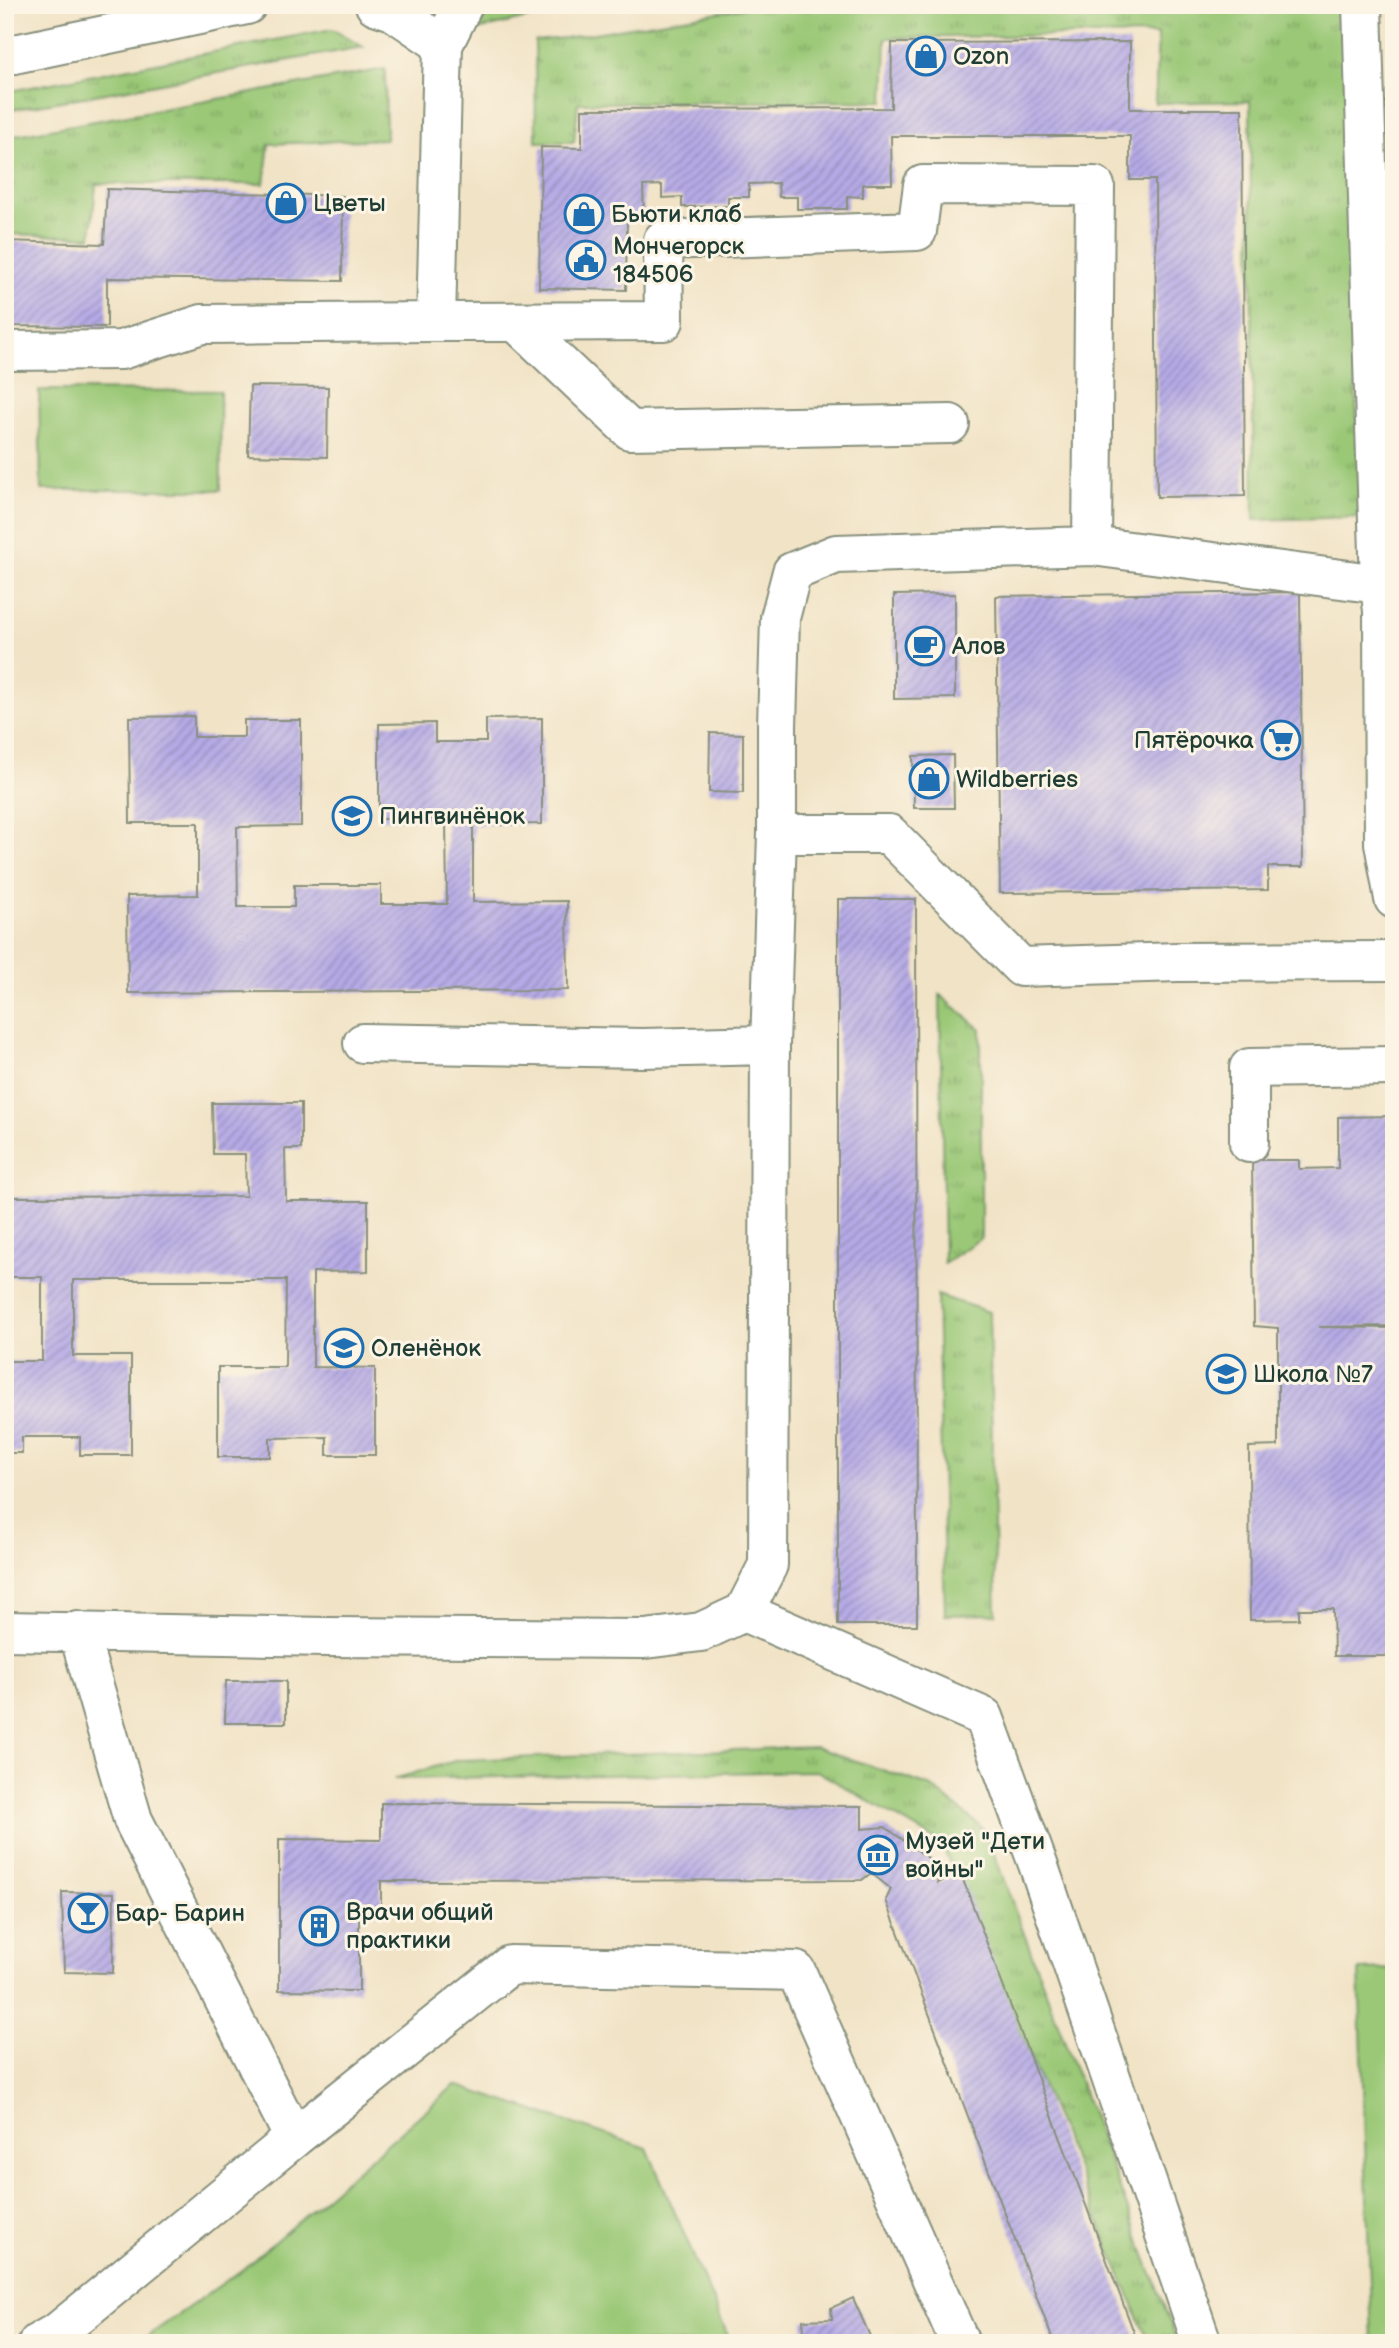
<svg xmlns="http://www.w3.org/2000/svg" width="1399" height="2348" font-family="'Balsamiq Sans',sans-serif">
<style>
.grass{fill:url(#grass-tufts);stroke:#5c8255;stroke-width:2}
.park{fill:#9ac876;stroke:#5c8255;stroke-width:2}
.building{fill:url(#building-hatch)}
.lines{fill:none;stroke-linecap:round;stroke-linejoin:round}
.minor-casing{stroke:#88907d;stroke-width:42}
.major-casing{stroke:#88907d;stroke-width:42}
.minor{stroke:#fff;stroke-width:38}
.major{stroke:#fff;stroke-width:38}
.labels{text-anchor:middle;stroke-width:6;stroke-linejoin:round;paint-order:stroke}
.poi-label{font-size:24px;fill:#1f3d34;stroke:#fcf5e5;text-anchor:start}
</style>
<defs>
<pattern id="grass-tufts" width="24" height="20" patternUnits="userSpaceOnUse" patternTransform="scale(1.75)"><rect width="24" height="20" fill="#9ac876"/><path d="M3 7l-1-3M5 7V3M7 7l1-3M15 17l-1-3M17 17v-4M19 17l1-3" fill="none" stroke="#7da462"/></pattern>
<pattern id="building-hatch" width="6" height="6" patternUnits="userSpaceOnUse" patternTransform="scale(1.75)"><rect width="6" height="6" fill="#b6aae6"/><path d="M-1 1l2-2M0 6l6-6M5 7l2-2" fill="none" stroke="#938cbb"/></pattern>
</defs>
<rect width="100%" height="100%" fill="#fcf5e5"/>
<filter id="ink" filterUnits="userSpaceOnUse"><feTurbulence type="fractalNoise" baseFrequency=".0143" numOctaves="2"/><feDisplacementMap in="SourceGraphic" scale="14" xChannelSelector="R" yChannelSelector="G"/><feConvolveMatrix kernelMatrix="1 2 1 2 8 2 1 2 1" color-interpolation-filters="sRGB"/></filter>
<filter id="wash" filterUnits="userSpaceOnUse"><feTurbulence type="fractalNoise" baseFrequency=".00686" numOctaves="4" result="noise"/><feDisplacementMap in="SourceGraphic" scale="28" xChannelSelector="R" yChannelSelector="G"/><feGaussianBlur stdDeviation="1.57" result="paint"/><feColorMatrix in="noise" values="0 0 0 0 0 0 0 0 0 0 0 0 0 0 0 0 0 1.4 0 .05"/><feComposite in="paint" operator="in"/></filter>
<g filter="url(#wash)">
<rect width="100%" height="100%" fill="#f1e3c6"/>
<path class="grass" d="M493,5H539L540,15L473,31Z
M555,5H606L556,13Z
M761,5H1343L1360,517L1254,520L1250,101L1155,103L1158,34L886,38L884,101L578,103L574,142H536L535,41L565,38Z
M332,29L363,47L5,111V92Z
M385,69L386,139L269,144L264,184H96L91,237L5,234V137Z
M940,995L981,1029V1238L944,1263Z
M937,1295L989,1312L996,1614L945,1615Z
M815,1747L932,1787L985,1830L1178,2343H1149L942,1844L817,1771L394,1779L458,1760Z"/>
<path class="park" d="M39,390L220,391L221,490H41Z
M1394,1969V2343H1372L1359,1970Z
M455,2085L647,2148L731,2343H138L243,2269Z"/>
<g id="blocks">
<path class="building" d="M1130,42V109H1242L1245,496L1157,497L1155,180H1130V136H891L892,184H863V197L847,196V209H797V197H779L778,183L749,184V197H728V206L682,207V197L662,198V185L643,186L644,220L627,221L626,290L539,288L541,147L582,148V109L891,108L892,43Z
M107,189L343,196L342,281L107,278V327L5,326V241L104,244Z
M250,386L328,387L327,457L248,455Z
M1300,592L1303,867H1268V890L1000,893L996,596Z
M955,594V698L894,699V595Z
M194,716V737H244V720H301V826L237,827L238,907H294V885H381V904H447L446,819H379V724L435,723V742H486V719L542,718V824L473,825V902L567,901L568,990L128,993L127,896L198,895V823H130L129,717Z
M710,733L743,734V793L709,792Z
M953,755L954,808H914L913,756Z
M838,899H916L917,1625H838Z
M212,1103H301V1149H285L286,1201H368V1271L313,1272V1367L375,1368V1455H327V1437L270,1438V1457H218V1367H285L286,1280H73V1356H131V1455H80V1437H22V1453H5V1361H42V1277H5V1197L246,1196L245,1154H213Z
M1394,1116V1326L1319,1327L1394,1328V1656H1334L1333,1609H1299V1619L1250,1620L1249,1447L1278,1446V1328L1254,1326L1252,1160H1299V1169L1338,1168V1117Z
M226,1681H286V1723H225Z
M381,1803L862,1806V1829L885,1827L931,1860L938,1883L960,1872L1138,2343H1054L886,1900L891,1889L871,1873L862,1880L381,1881V1913L359,1914V1991L279,1990V1839L381,1840Z
M62,1892L114,1893L113,1973L64,1972Z
M853,2298L873,2343H805L803,2320L832,2319L831,2308Z"/>
</g>
</g>
<g filter="url(#ink)">
<use href="#blocks" fill-opacity="0" stroke="#88907d" stroke-width="2"/>
<g class="lines">
<defs>
<path id="minor" d="M1362,5L1380,586L1383,611L1384,843L1394,899
M443,45L463,5
M436,322L664,321L663,240L917,231L923,185L1095,186L1092,546
M516,322L630,430L950,424
M5,351L121,350L202,324L436,322L443,45L393,11L375,5
M777,834H889L1021,967L1178,962L1394,961
M363,1043L643,1048L770,1045
M1249,1143V1068L1394,1066
M744,1612L984,1717L1039,1867L1202,2343
M5,1631L327,1637L645,1639L701,1632L744,1612L768,1565L770,1045L777,834V726L780,618L792,572L836,554L1092,546L1394,586
M294,2138L510,1965L796,1971L960,2343
M38,2343L59,2331L294,2138L133,1820L78,1631"/>
<path id="major" d="M5,56L247,5"/>
</defs>
<use href="#minor" class="minor-casing"/>
<use href="#major" class="major-casing"/>
<use href="#minor" class="minor"/>
<use href="#major" class="major"/>
</g>
</g>
<defs>
<symbol id="shop-ring" viewBox="-11 -11 22 22"><circle r="9.5" fill="#fcf5e5" stroke="#1f6fb2" stroke-width="1.5"/><path d="M-5-2.5h2.3a2.7 3.5 0 0 1 5.4 0H5L5.5 6h-11ZM-1.5-2.5h3a1.5 2.3 0 0 0-3 0Z" fill="#1f6fb2"/></symbol>
<symbol id="civic-ring" viewBox="-11 -11 22 22"><circle r="9.5" fill="#fcf5e5" stroke="#1f6fb2" stroke-width="1.5"/><path d="M-.6-6.5H3V-4.5H.6V-3L4-1V1h2V6H-6V1h2V-1L-.6-3ZM-1.2 2.5V6h2.4V2.5Z" fill="#1f6fb2"/></symbol>
<symbol id="cafe-ring" viewBox="-11 -11 22 22"><circle r="9.5" fill="#fcf5e5" stroke="#1f6fb2" stroke-width="1.5"/><path d="M-5.5-4.5H6V0H3Q3 3.5 0 3.5H-2.5Q-5.5 3.5-5.5 0ZM3-3.2v2h1.7v-2ZM-6 4.5H4V6H-6Z" fill="#1f6fb2"/></symbol>
<symbol id="supermarket-ring" viewBox="-11 -11 22 22"><circle r="9.5" fill="#fcf5e5" stroke="#1f6fb2" stroke-width="1.5"/><path d="M-6-5.5h2.5l.6 2H6L4.5 2H-2.5L-4.4-4H-6ZM-1.5 3.2a1.3 1.3 0 1 0 .1 0ZM3 3.2a1.3 1.3 0 1 0 .1 0Z" fill="#1f6fb2"/></symbol>
<symbol id="school-ring" viewBox="-11 -11 22 22"><circle r="9.5" fill="#fcf5e5" stroke="#1f6fb2" stroke-width="1.5"/><path d="M0-5L7-2L0 1L-7-2ZM-4 1L0 2.5L4 1V4Q0 6-4 4Z" fill="#1f6fb2"/></symbol>
<symbol id="museum-ring" viewBox="-11 -11 22 22"><circle r="9.5" fill="#fcf5e5" stroke="#1f6fb2" stroke-width="1.5"/><path d="M0-6L6-3V-2H-6V-3ZM-5-1h2V3h-2ZM-1-1h2V3h-2ZM3-1h2V3H3ZM-6 4H6V6H-6Z" fill="#1f6fb2"/></symbol>
<symbol id="bar-ring" viewBox="-11 -11 22 22"><circle r="9.5" fill="#fcf5e5" stroke="#1f6fb2" stroke-width="1.5"/><path d="M-6-5H6L.8 .8V4.5H3.5V6h-7V4.5H-.8V.8Z" fill="#1f6fb2"/></symbol>
<symbol id="building-ring" viewBox="-11 -11 22 22"><circle r="9.5" fill="#fcf5e5" stroke="#1f6fb2" stroke-width="1.5"/><path d="M-4-6H4V6H1V3H-1V6H-4ZM-2.5-4.3h1.7v1.8h-1.7ZM.8-4.3h1.7v1.8H.8ZM-2.5-1h1.7V.8h-1.7ZM.8-1h1.7V.8H.8Z" fill="#1f6fb2"/></symbol>
</defs>
<g fill-rule="evenodd">
<use href="#shop-ring" x="904" y="34" width="44" height="44"/>
<use href="#shop-ring" x="264" y="181" width="44" height="44"/>
<use href="#shop-ring" x="562" y="192" width="44" height="44"/>
<use href="#civic-ring" x="564" y="238" width="44" height="44"/>
<use href="#cafe-ring" x="903" y="624" width="44" height="44"/>
<use href="#supermarket-ring" x="1259" y="718" width="44" height="44"/>
<use href="#shop-ring" x="907" y="757" width="44" height="44"/>
<use href="#school-ring" x="330" y="794" width="44" height="44"/>
<use href="#school-ring" x="322" y="1326" width="44" height="44"/>
<use href="#school-ring" x="1204" y="1352" width="44" height="44"/>
<use href="#museum-ring" x="856" y="1833" width="44" height="44"/>
<use href="#bar-ring" x="66" y="1891" width="44" height="44"/>
<use href="#building-ring" x="297" y="1904" width="44" height="44"/>
</g>
<g class="labels">
<g class="poi-label">
<text x="953" y="64">Ozon</text>
<text x="313" y="211">Цветы</text>
<text x="611" y="222">Бьюти клаб</text>
<text x="613" y="254">Мончегорск<tspan x="613" dy="28">184506</tspan></text>
<text x="952" y="654">Алов</text>
<text x="1254" y="748" text-anchor="end">Пятёрочка</text>
<text x="956" y="787">Wildberries</text>
<text x="379" y="824">Пингвинёнок</text>
<text x="371" y="1356">Оленёнок</text>
<text x="1253" y="1382">Школа №7</text>
<text x="905" y="1849">Музей "Дети<tspan x="905" dy="28">войны"</tspan></text>
<text x="346" y="1920">Врачи общий<tspan x="346" dy="28">практики</tspan></text>
<text x="115" y="1921">Бар- Барин</text>
</g>
</g>
<rect width="1399" height="2348" fill="none" stroke="#fcf5e5" stroke-width="28"/>
</svg>
